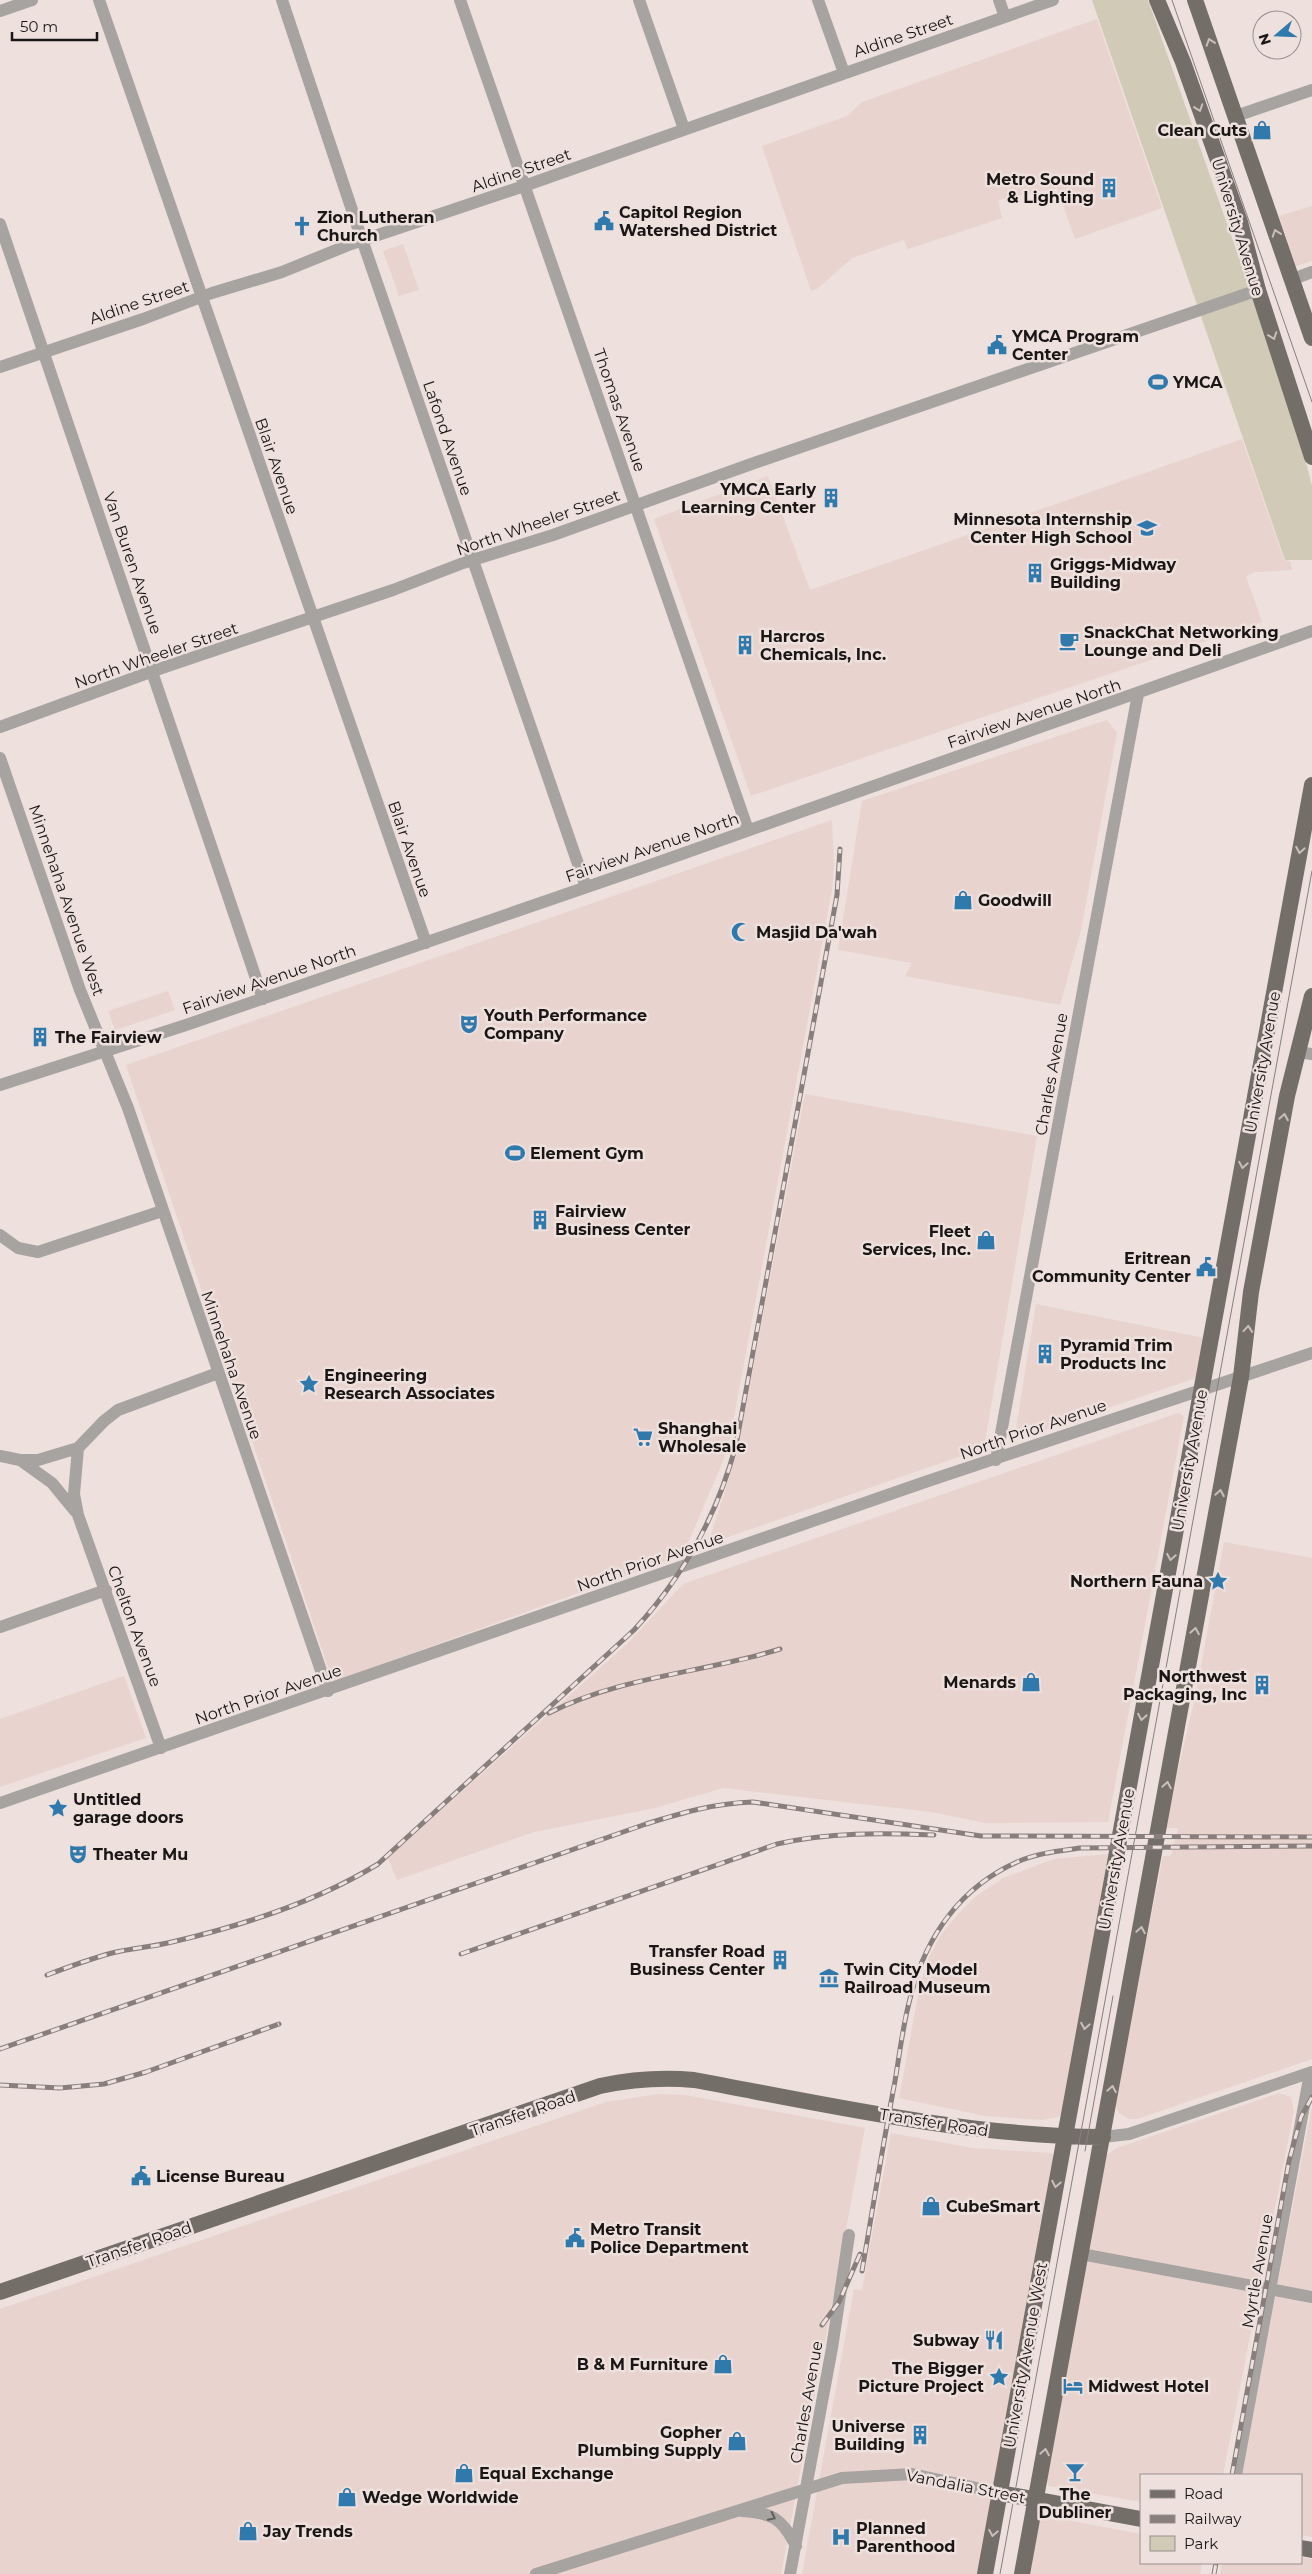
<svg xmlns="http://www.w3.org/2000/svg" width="1312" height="2574" font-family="Montserrat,sans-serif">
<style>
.built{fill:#e8d3ce}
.green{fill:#d0cab6}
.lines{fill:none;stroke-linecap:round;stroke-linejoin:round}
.minor{stroke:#a7a3a0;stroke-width:12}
.major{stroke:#746e68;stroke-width:16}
.tram{stroke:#887f7d;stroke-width:1}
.rail-casing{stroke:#887f7d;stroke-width:5}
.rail{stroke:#ede0dd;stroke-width:3;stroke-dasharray:9;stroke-linecap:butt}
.oneway{stroke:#c9beba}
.oneway2{stroke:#605c5a}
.labels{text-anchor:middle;stroke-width:5;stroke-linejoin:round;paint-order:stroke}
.street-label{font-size:16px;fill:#1a1615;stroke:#ede0dd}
.poi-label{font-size:16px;font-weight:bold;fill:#1a1615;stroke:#ede0dd;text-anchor:start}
</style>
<rect width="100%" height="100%" fill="#ede0dd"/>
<path class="built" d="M1097,19L1162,208L1075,239L1057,188L998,200L1002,218L908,249L904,240L852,258L817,289L811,291L762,146L847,116L862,102Z
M1312,206V261L1296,266L1279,216Z
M403,244L419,290L399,296L383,251Z
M1242,439L1284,560L1290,561L1292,570L1255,572L1246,576L1262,622L751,796L654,519L768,476L810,590Z
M1107,720L1117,733L1081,930L1060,1005L905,976L912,963L838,950L862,801Z
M832,820L834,865L832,890L728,1449L683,1555L333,1682L126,1065Z
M168,991L175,1010L115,1030L108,1011Z
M805,1094L1037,1136L984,1448L708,1544L737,1453Z
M1036,1304L1204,1338L1199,1377L1014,1440Z
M1178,1413L1184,1416L1108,1822L985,1823L931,1812L723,1788L655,1808L534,1832L397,1880L388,1858L629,1642L683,1584Z
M1224,1542L1312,1558V2059L1137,2119H1130L1119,2113L1115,2103L1163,1856H1171L1178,1828H1164L1195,1698Z
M124,1676L146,1738L0,1787V1719Z
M1108,1854L1063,2112L1058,2117L1042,2120L985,2116L899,2098L920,1985L928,1959L940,1936L958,1914L975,1897L1003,1878L1054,1859Z
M1279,2093L1291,2097L1294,2110L1223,2475H1141V2502L1049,2486L1046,2480L1105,2156L1117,2148Z
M658,2094L685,2095L865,2128L781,2574H0V2309L606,2102Z
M1312,2106V2537L1301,2535V2475H1241Z
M891,2133L973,2148L1051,2153L1054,2157L980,2574H802L854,2289L862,2290Z
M1046,2516L1141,2534V2563H1202L1200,2574H1028L1040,2519Z
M1301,2557L1312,2559V2574H1220L1222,2563H1301Z"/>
<path class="green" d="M1092,0H1148L1292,408L1312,486V560H1285Z"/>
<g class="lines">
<path class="minor" d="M99,0L426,943
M282,0L358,228L586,887
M460,0L748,830
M639,0L684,129
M818,0L844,73
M999,0L1005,17
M0,11L32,0
M1236,116L1312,90
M0,224L263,999
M1293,279L1312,272
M0,367L143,319L212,293L282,272L351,244L524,186L1053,0
M0,727L153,671L393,590L463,563L553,535L757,462L1258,290
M0,758L80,990L128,1108L328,1691
M1298,1052L1312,1054
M0,1085L186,1025L645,867L1312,631
M0,1235L18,1248L38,1252L162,1211
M78,1448L74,1494L78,1515L161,1748
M0,1456L20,1460H38L78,1448L104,1421L118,1410L218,1373
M20,1460L52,1483L75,1511
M996,1460L1138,694
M0,1627L106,1590
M0,1803L928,1481L1312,1353
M1103,2137L1129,2134L1312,2072
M1081,2254L1312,2297
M1236,2475L1310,2073
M742,2511C772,2513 782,2518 796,2546
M536,2574L842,2478L912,2474L1000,2493
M790,2574L832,2348L849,2235"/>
<path class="major" d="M1157,0L1183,62L1240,222L1258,290L1312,457
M1195,0L1312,338
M0,2292L600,2086C633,2079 661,2077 694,2080C829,2105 965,2136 1103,2137
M1000,2493L1141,2519
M1301,2548L1312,2550
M985,2574L1312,785
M1022,2574L1241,1377L1251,1292L1287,1096L1312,996"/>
<path class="tram" d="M1172,0L1312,402
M1085,2151L1113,1996
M1000,2574L1312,871"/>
<defs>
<path id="rail" d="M549,1713C621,1676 704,1673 780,1649
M461,1954L777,1844C830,1832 881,1833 934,1835
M47,1975C68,1967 90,1959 112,1953C132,1948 152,1947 172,1942C241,1926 318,1901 378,1864L634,1630C684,1576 717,1516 736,1445L837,895L840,849
M0,2049L646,1824C681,1813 715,1803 753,1802L981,1836L1312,1837
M0,2085L60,2088L104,2084L146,2072L279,2024
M862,2271C873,2207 883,2144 895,2081C900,2052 903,2023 911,1995C926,1936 961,1887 1017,1862C1037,1853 1059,1851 1080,1848L1312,1846
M822,2325L839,2302L860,2254
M1232,2475L1289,2161L1301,2117L1312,2097
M1214,2574L1216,2563"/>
</defs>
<use href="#rail" class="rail-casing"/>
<use href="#rail" class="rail"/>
</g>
<defs><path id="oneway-chevron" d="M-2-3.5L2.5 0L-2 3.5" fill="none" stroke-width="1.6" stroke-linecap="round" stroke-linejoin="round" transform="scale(1.25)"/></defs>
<g class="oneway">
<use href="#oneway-chevron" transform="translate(1210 42) rotate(-109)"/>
<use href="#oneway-chevron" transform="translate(1199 108) rotate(71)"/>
<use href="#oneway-chevron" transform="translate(1276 233) rotate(-109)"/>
<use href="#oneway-chevron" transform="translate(1273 336) rotate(71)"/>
<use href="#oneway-chevron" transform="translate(1300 850) rotate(100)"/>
<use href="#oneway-chevron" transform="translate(1284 1117) rotate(-80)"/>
<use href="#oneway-chevron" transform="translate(1243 1165) rotate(100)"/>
<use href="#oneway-chevron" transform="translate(1248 1329) rotate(-85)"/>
<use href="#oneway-chevron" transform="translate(1220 1493) rotate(-80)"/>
<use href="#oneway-chevron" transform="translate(1171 1557) rotate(100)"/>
<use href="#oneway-chevron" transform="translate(1195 1631) rotate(-80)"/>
<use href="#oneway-chevron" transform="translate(1142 1717) rotate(100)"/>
<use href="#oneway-chevron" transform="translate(1167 1785) rotate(-80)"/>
<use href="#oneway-chevron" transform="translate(1141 1930) rotate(-80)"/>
<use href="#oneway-chevron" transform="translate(1085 2026) rotate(100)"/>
<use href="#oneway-chevron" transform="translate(1112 2089) rotate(-80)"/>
<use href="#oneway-chevron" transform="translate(1056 2184) rotate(101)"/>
<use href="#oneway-chevron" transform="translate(1045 2452) rotate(-80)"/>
<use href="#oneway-chevron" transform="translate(993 2533) rotate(100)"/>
</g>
<use class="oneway2" href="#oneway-chevron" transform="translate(772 2517) rotate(26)"/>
<defs>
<symbol id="shop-bare" viewBox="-9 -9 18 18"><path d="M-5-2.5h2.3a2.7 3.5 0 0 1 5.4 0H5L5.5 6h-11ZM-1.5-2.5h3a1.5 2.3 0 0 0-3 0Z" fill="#3079ad" stroke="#ede0dd" stroke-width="2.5" paint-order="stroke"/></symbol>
<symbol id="building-bare" viewBox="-9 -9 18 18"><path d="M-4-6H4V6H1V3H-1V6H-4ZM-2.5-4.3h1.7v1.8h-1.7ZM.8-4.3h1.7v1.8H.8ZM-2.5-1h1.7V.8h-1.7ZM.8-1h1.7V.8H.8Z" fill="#3079ad" stroke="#ede0dd" stroke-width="2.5" paint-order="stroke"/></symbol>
<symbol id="civic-bare" viewBox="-9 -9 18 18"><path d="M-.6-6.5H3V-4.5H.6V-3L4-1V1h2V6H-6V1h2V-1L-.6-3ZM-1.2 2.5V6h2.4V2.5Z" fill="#3079ad" stroke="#ede0dd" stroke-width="2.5" paint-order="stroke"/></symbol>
<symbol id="church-bare" viewBox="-9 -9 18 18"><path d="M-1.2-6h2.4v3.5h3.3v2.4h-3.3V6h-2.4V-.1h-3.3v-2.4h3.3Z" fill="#3079ad" stroke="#ede0dd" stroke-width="2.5" paint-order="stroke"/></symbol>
<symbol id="stadium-bare" viewBox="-9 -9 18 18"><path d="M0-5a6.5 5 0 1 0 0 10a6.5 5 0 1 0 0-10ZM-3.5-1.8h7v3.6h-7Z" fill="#3079ad" stroke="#ede0dd" stroke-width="2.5" paint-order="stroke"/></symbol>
<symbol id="school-bare" viewBox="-9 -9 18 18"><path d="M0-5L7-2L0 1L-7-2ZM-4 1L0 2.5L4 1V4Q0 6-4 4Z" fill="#3079ad" stroke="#ede0dd" stroke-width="2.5" paint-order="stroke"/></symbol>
<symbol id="cafe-bare" viewBox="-9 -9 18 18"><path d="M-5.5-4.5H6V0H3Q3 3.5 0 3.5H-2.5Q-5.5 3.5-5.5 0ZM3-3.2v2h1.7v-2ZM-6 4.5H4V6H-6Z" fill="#3079ad" stroke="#ede0dd" stroke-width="2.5" paint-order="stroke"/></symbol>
<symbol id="mosque-bare" viewBox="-9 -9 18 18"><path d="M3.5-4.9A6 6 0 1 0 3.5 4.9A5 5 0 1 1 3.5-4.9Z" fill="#3079ad" stroke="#ede0dd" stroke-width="2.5" paint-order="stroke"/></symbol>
<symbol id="theatre-bare" viewBox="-9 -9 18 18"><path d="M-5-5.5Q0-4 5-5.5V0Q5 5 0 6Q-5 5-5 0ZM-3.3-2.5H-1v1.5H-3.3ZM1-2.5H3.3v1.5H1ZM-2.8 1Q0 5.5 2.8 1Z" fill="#3079ad" stroke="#ede0dd" stroke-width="2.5" paint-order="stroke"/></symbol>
<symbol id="sight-bare" viewBox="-9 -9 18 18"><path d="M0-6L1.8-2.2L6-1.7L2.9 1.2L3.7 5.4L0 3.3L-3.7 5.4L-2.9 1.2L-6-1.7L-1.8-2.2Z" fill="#3079ad" stroke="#ede0dd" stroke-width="2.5" paint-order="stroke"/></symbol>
<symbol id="supermarket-bare" viewBox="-9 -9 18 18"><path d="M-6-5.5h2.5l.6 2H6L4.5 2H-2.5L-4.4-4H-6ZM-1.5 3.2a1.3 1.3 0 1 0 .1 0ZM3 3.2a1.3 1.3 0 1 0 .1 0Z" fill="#3079ad" stroke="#ede0dd" stroke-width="2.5" paint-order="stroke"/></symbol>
<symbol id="museum-bare" viewBox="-9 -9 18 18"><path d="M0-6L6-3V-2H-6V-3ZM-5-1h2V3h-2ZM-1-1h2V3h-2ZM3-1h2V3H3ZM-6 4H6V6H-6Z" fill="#3079ad" stroke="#ede0dd" stroke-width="2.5" paint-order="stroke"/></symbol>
<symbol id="restaurant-bare" viewBox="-9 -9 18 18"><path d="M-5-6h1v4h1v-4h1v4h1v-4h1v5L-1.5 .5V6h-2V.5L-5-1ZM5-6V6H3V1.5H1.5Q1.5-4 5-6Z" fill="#3079ad" stroke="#ede0dd" stroke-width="2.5" paint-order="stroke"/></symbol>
<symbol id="hotel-bare" viewBox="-9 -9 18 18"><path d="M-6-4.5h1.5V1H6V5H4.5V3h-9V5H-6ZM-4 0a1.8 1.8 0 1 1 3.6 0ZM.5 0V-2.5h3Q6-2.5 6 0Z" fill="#3079ad" stroke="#ede0dd" stroke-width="2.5" paint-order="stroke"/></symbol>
<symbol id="bar-bare" viewBox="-9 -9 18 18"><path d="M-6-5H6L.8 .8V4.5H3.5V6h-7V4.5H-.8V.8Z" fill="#3079ad" stroke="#ede0dd" stroke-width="2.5" paint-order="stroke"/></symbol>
<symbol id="hospital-bare" viewBox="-9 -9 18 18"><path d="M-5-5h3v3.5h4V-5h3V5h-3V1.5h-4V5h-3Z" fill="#3079ad" stroke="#ede0dd" stroke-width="2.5" paint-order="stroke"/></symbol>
</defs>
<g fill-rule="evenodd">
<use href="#shop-bare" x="1248" y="116" width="28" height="28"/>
<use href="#building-bare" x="1095" y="174" width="28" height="28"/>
<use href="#civic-bare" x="590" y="207" width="28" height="28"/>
<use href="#church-bare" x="288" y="212" width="28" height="28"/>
<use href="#civic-bare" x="983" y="331" width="28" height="28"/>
<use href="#stadium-bare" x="1144" y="368" width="28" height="28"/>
<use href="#building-bare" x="817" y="484" width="28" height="28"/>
<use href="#school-bare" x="1133" y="514" width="28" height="28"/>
<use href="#building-bare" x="1021" y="559" width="28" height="28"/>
<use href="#cafe-bare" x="1055" y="627" width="28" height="28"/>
<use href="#building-bare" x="731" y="631" width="28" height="28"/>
<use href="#shop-bare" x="949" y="886" width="28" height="28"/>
<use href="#mosque-bare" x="727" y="918" width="28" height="28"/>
<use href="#theatre-bare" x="455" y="1010" width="28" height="28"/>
<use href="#building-bare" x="26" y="1023" width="28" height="28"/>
<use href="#stadium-bare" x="501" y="1139" width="28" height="28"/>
<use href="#building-bare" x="526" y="1206" width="28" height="28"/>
<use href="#shop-bare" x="972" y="1226" width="28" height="28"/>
<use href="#civic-bare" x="1192" y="1253" width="28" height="28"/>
<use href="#building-bare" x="1031" y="1340" width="28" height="28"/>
<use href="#sight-bare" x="295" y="1370" width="28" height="28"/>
<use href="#supermarket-bare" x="629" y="1423" width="28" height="28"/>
<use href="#sight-bare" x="1204" y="1567" width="28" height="28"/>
<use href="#shop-bare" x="1017" y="1668" width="28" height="28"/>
<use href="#building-bare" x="1248" y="1671" width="28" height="28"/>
<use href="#sight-bare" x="44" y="1794" width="28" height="28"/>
<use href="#theatre-bare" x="64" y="1840" width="28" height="28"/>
<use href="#building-bare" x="766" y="1946" width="28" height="28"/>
<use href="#museum-bare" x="815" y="1964" width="28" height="28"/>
<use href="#civic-bare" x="127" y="2162" width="28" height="28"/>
<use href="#shop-bare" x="917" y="2192" width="28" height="28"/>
<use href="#civic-bare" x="561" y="2224" width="28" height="28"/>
<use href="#restaurant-bare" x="980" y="2326" width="28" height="28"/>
<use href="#shop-bare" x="709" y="2350" width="28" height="28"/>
<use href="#sight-bare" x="985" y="2363" width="28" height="28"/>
<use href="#hotel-bare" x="1059" y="2372" width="28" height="28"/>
<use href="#building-bare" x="906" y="2421" width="28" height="28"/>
<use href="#shop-bare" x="723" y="2427" width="28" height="28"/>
<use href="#bar-bare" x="1061" y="2458" width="28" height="28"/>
<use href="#shop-bare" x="450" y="2459" width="28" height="28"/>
<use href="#shop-bare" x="333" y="2483" width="28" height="28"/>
<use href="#shop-bare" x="234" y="2517" width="28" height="28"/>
<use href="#hospital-bare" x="827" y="2523" width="28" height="28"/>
</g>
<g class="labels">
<g class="street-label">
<text transform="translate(903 35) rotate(-19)" y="6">Aldine Street</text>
<text transform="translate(521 170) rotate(-19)" y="6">Aldine Street</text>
<text transform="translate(1238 227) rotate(73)" y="6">University Avenue</text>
<text transform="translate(139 302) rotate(-19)" y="6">Aldine Street</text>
<text transform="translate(620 410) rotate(71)" y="6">Thomas Avenue</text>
<text transform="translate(448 438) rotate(71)" y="6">Lafond Avenue</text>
<text transform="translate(277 466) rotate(71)" y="6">Blair Avenue</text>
<text transform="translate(538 522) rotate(-19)" y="6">North Wheeler Street</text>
<text transform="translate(133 563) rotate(71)" y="6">Van Buren Avenue</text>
<text transform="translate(156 655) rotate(-19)" y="6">North Wheeler Street</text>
<text transform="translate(1034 713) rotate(-19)" y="6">Fairview Avenue North</text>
<text transform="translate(652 847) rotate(-19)" y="6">Fairview Avenue North</text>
<text transform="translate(410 849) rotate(71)" y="6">Blair Avenue</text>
<text transform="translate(67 900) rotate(71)" y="6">Minnehaha Avenue West</text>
<text transform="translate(269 979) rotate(-19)" y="6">Fairview Avenue North</text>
<text transform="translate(1262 1062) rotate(-80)" y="6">University Avenue</text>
<text transform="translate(1051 1074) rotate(-80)" y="6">Charles Avenue</text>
<text transform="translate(232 1365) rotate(71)" y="6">Minnehaha Avenue</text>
<text transform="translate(1033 1429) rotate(-19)" y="6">North Prior Avenue</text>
<text transform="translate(1189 1460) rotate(-80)" y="6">University Avenue</text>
<text transform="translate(650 1561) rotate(-19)" y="6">North Prior Avenue</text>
<text transform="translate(135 1626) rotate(70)" y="6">Chelton Avenue</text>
<text transform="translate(268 1694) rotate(-19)" y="6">North Prior Avenue</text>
<text transform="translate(1116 1859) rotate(-80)" y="6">University Avenue</text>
<text transform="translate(523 2113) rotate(-19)" y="6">Transfer Road</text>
<text transform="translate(934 2122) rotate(9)" y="6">Transfer Road</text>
<text transform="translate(139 2244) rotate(-19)" y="6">Transfer Road</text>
<text transform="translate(1257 2271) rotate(-80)" y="6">Myrtle Avenue</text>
<text transform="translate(1025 2355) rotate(-80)" y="6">University Avenue West</text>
<text transform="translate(806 2402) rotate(-80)" y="6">Charles Avenue</text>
<text transform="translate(966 2486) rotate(11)" y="6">Vandalia Street</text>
</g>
<g class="poi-label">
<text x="1247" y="136" text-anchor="end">Clean Cuts</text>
<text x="1094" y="185" text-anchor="end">Metro Sound<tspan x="1094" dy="18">&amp; Lighting</tspan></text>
<text x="619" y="218">Capitol Region<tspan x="619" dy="18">Watershed District</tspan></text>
<text x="317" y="223">Zion Lutheran<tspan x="317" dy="18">Church</tspan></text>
<text x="1012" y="342">YMCA Program<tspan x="1012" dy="18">Center</tspan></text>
<text x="1173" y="388">YMCA</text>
<text x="816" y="495" text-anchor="end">YMCA Early<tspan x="816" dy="18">Learning Center</tspan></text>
<text x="1132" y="525" text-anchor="end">Minnesota Internship<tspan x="1132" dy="18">Center High School</tspan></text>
<text x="1050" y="570">Griggs-Midway<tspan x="1050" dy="18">Building</tspan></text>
<text x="1084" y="638">SnackChat Networking<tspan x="1084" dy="18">Lounge and Deli</tspan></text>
<text x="760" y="642">Harcros<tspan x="760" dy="18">Chemicals, Inc.</tspan></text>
<text x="978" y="906">Goodwill</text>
<text x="756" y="938">Masjid Da'wah</text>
<text x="484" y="1021">Youth Performance<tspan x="484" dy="18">Company</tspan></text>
<text x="55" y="1043">The Fairview</text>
<text x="530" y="1159">Element Gym</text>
<text x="555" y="1217">Fairview<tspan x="555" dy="18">Business Center</tspan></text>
<text x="971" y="1237" text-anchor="end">Fleet<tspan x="971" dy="18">Services, Inc.</tspan></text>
<text x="1191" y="1264" text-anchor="end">Eritrean<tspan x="1191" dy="18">Community Center</tspan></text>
<text x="1060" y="1351">Pyramid Trim<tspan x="1060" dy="18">Products Inc</tspan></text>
<text x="324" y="1381">Engineering<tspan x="324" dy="18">Research Associates</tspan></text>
<text x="658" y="1434">Shanghai<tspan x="658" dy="18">Wholesale</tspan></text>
<text x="1203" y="1587" text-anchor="end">Northern Fauna</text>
<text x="1247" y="1682" text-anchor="end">Northwest<tspan x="1247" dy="18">Packaging, Inc</tspan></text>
<text x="1016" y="1688" text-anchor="end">Menards</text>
<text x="73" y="1805">Untitled<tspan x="73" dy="18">garage doors</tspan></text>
<text x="93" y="1860">Theater Mu</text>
<text x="765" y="1957" text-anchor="end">Transfer Road<tspan x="765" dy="18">Business Center</tspan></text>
<text x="844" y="1975">Twin City Model<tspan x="844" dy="18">Railroad Museum</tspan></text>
<text x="156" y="2182">License Bureau</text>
<text x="946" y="2212">CubeSmart</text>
<text x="590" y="2235">Metro Transit<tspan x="590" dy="18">Police Department</tspan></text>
<text x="979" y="2346" text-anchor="end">Subway</text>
<text x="708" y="2370" text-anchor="end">B &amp; M Furniture</text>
<text x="984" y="2374" text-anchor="end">The Bigger<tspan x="984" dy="18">Picture Project</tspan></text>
<text x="1088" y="2392">Midwest Hotel</text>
<text x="905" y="2432" text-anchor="end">Universe<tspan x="905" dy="18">Building</tspan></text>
<text x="722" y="2438" text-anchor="end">Gopher<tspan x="722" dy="18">Plumbing Supply</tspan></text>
<text x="479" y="2479">Equal Exchange</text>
<text x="1075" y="2500" text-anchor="middle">The<tspan x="1075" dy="18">Dubliner</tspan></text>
<text x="362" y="2503">Wedge Worldwide</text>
<text x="856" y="2534">Planned<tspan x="856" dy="18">Parenthood</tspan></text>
<text x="263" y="2537">Jay Trends</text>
</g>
</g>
<rect x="1140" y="2474" width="162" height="90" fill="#ede0dd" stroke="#998f8d"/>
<rect x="1150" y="2490" width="25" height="8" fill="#746e68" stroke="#998f8d"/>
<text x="1184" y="2499" font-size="15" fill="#1a1615">Road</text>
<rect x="1150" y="2515" width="25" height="8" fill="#887f7d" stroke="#998f8d"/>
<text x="1184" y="2524" font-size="15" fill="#1a1615">Railway</text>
<rect x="1150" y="2536" width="25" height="15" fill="#d0cab6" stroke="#998f8d"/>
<text x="1184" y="2549" font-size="15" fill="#1a1615">Park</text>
<g transform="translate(1277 35) rotate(251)"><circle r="24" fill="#ede0dd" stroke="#998f8d"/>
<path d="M0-4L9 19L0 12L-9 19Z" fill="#3079ad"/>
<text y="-8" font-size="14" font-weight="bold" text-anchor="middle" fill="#1a1615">N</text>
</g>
<path d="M12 32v8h85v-8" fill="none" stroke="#1a1615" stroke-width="2.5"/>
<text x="20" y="32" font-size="15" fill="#1a1615" stroke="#ede0dd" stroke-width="4" paint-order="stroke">50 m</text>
</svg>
